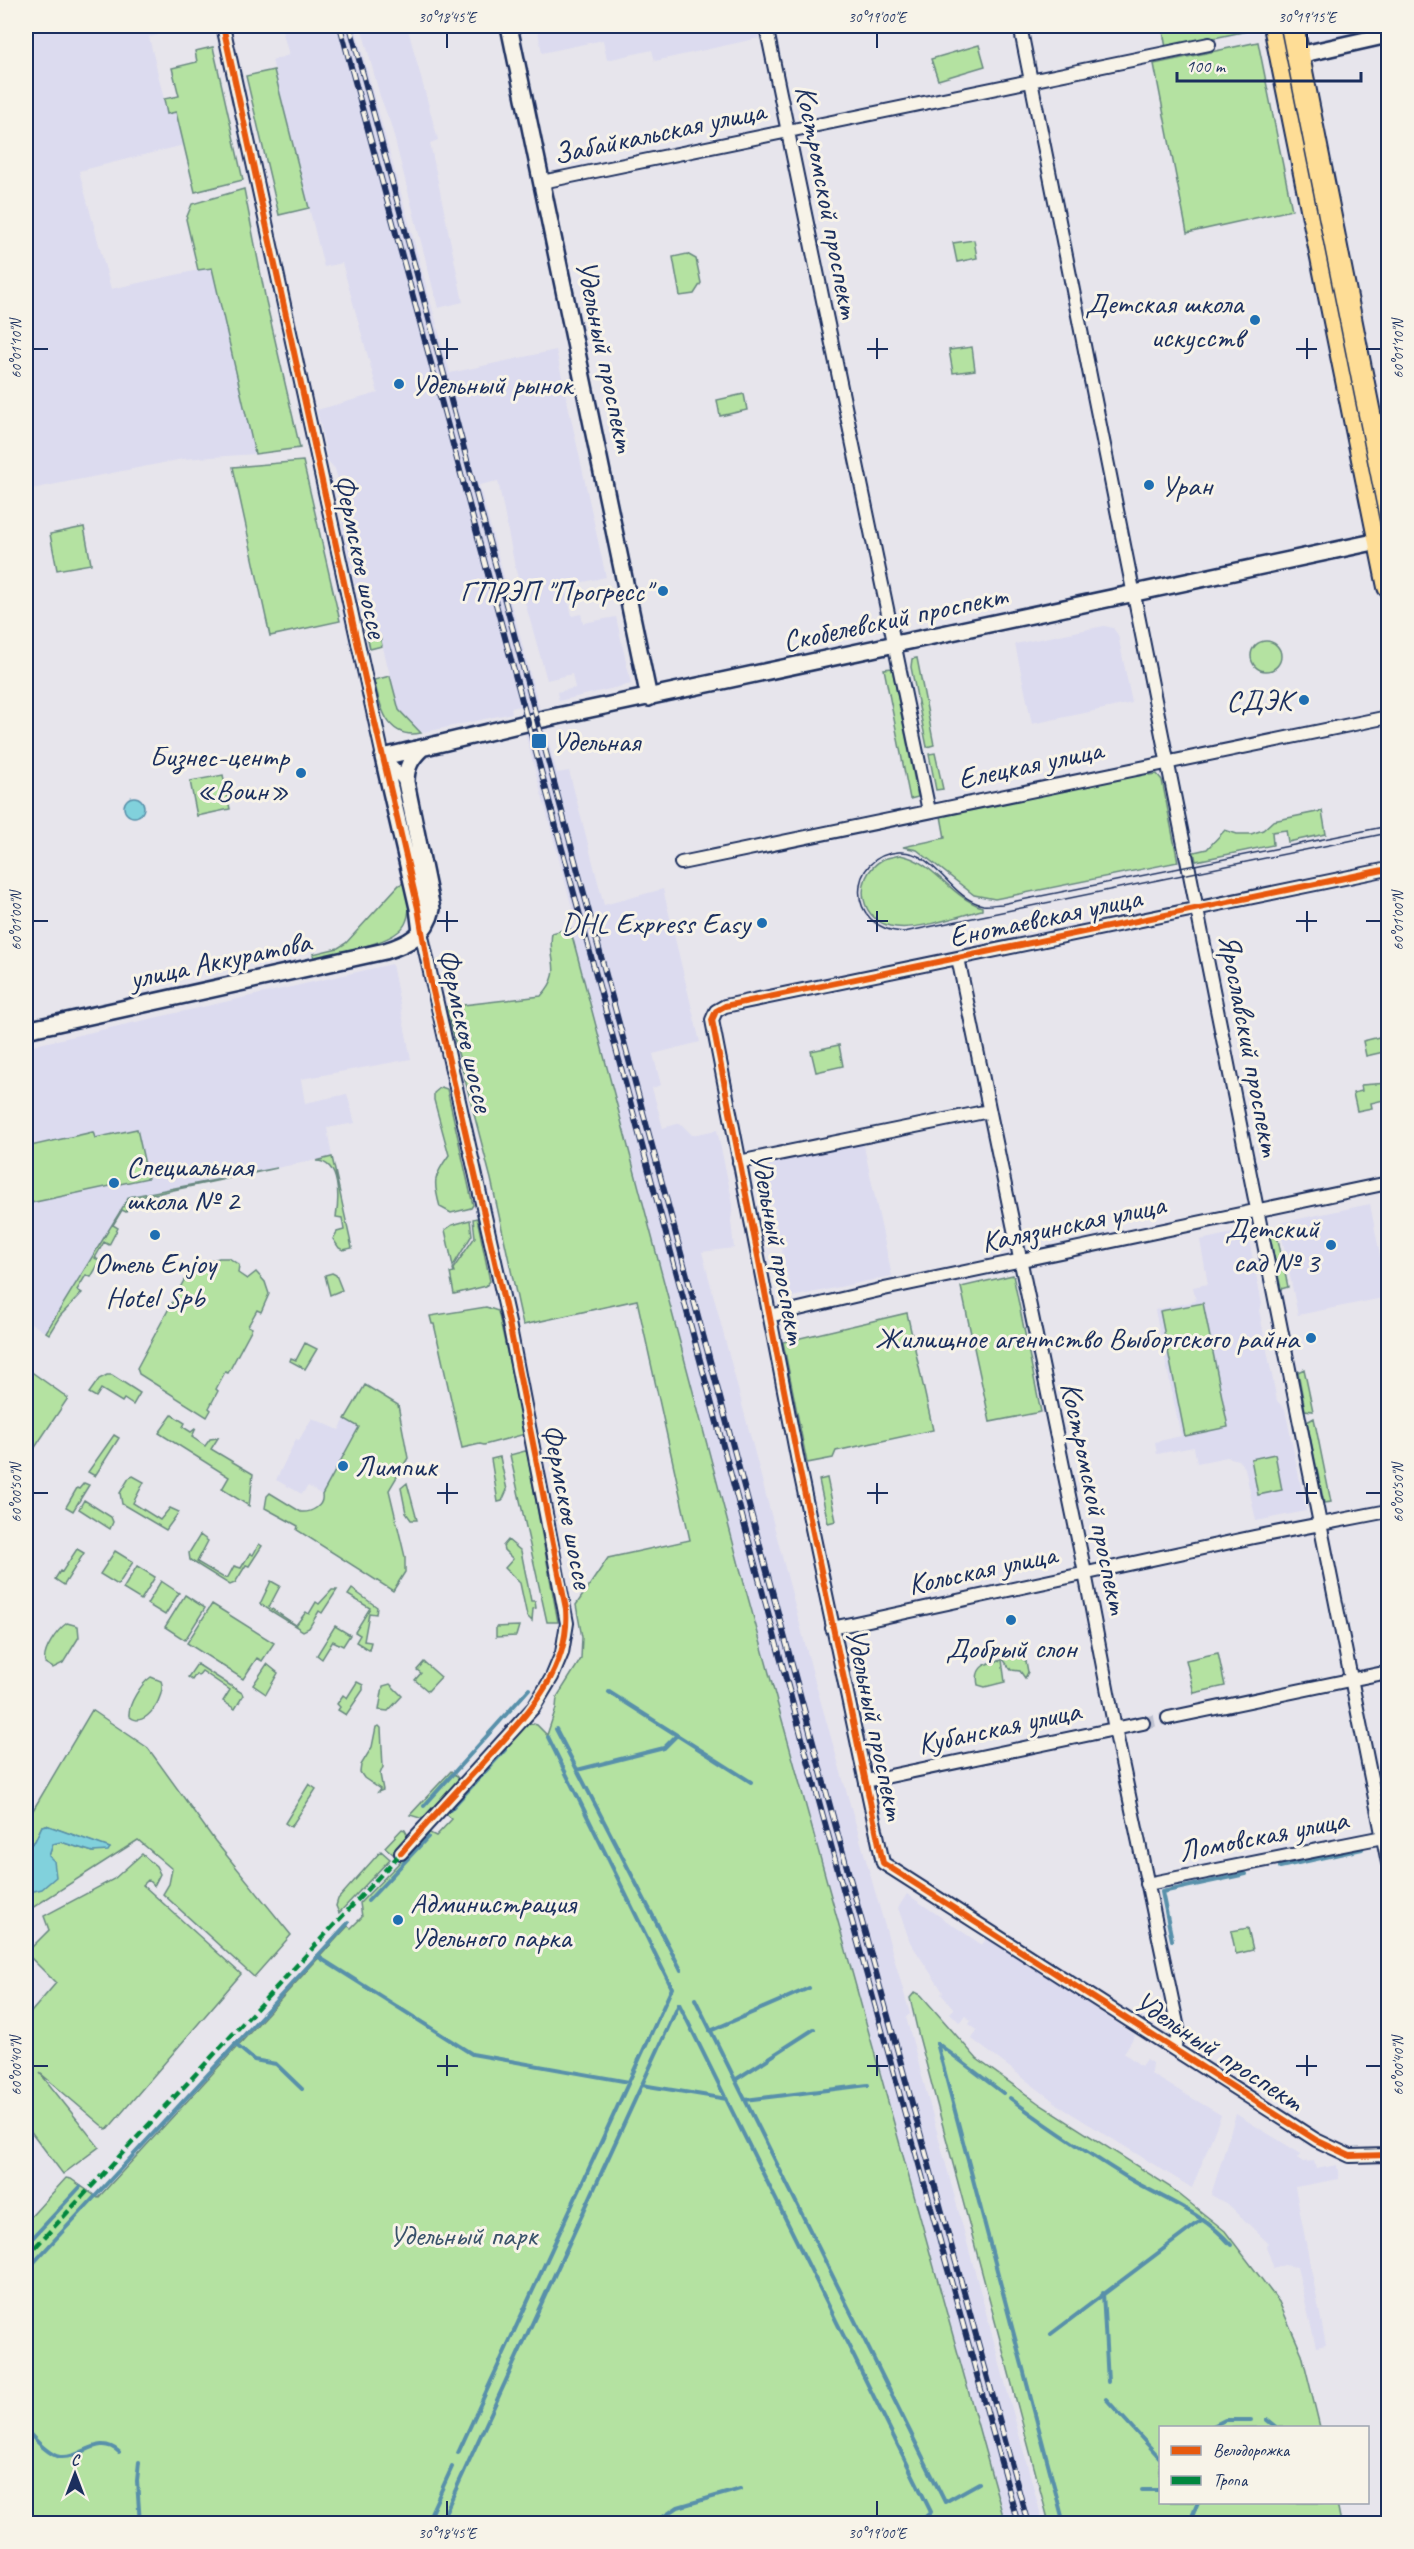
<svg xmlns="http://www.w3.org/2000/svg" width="1414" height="2549" font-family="Caveat,sans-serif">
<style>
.built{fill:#dcdbef}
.green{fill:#b4e2a1;stroke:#688880;stroke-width:1.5}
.water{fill:#81d1dc;stroke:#5890aa;stroke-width:1.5}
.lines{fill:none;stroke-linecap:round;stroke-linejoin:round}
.stream{stroke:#5890aa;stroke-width:4}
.minor-tunnel{stroke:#bec1d0;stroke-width:12;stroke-dasharray:12 6;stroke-linecap:butt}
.minor-casing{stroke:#1b2f5e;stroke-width:16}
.tertiary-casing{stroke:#1b2f5e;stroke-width:20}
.primary-casing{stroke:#1b2f5e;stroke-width:24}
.minor{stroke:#f7f3e8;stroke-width:12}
.tertiary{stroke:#f7f3e8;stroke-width:15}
.primary{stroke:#fedd96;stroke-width:20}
.tram{stroke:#1b2f5e;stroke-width:1.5}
.rail-casing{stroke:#1b2f5e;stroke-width:6}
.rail{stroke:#f7f3e8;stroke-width:4;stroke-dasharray:11;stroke-linecap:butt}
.quiet{stroke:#00873e;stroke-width:4.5;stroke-dasharray:9 4.5;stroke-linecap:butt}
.cycleway-casing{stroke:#f7f3e8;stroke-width:10}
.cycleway{stroke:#e8590c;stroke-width:6}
.ticks{fill:none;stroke:#1b2f5e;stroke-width:2}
.poi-dot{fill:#1f6fb2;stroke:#f7f3e8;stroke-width:2}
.labels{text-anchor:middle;stroke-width:6;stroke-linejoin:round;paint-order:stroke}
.street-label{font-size:30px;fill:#1b2f5e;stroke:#f7f3e8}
.poi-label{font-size:30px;fill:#1b2f5e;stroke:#f7f3e8;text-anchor:end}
.park-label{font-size:30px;fill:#3a536b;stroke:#f7f3e8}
.neatline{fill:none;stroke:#1b2f5e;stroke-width:2}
.ticks-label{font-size:15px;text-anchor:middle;fill:#1b2f5e}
</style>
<rect width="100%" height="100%" fill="#e7e5ec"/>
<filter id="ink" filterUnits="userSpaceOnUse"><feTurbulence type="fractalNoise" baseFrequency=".0167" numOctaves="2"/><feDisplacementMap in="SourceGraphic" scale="12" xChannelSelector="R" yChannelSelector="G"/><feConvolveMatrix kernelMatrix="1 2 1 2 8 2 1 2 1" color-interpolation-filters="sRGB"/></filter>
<g filter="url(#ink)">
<path class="built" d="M26,26H156L158,35L149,37L164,99L167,113L176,112L184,145L79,171L111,289L212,267L255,454L183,459L26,490Z
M281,26H355L450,373L556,350L606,577L565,586L572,616L581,614L583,623L616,617L631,684L559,701L557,692L575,688L572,674L547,680L515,567L498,481L479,485L557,773L569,771L604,905L663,889L700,1042L653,1054L661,1085L652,1088L663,1128L680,1123L692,1135L717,1130L733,1204L731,1221L734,1248L702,1252L814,1678L910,2014L906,2017L1043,2523H1005L739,1565L577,955L570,928L577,926L527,740L520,706L511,708L512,713L421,733L399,710L380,636L364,622L341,529L346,508L335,469L328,461L317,410L378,393L342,263L324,267L272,60L289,55Z
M361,26H407L438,140L430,143L463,302L438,308L391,125L380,96Z
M537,26H756L759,38L655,61L652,50L607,60L603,40L542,53Z
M1104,626L1113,628L1118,635L1132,703L1032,724L1015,644Z
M392,964L411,1059L301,1079L305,1103L347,1094L355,1123L327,1128L332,1157L129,1197L46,1333L26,1320V1047Z
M863,1142L892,1276L792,1297L763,1163Z
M1370,1204L1388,1297L1298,1315L1279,1223Z
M1247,1230L1262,1304L1259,1310L1277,1401L1285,1409L1306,1511L1256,1521L1245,1468L1238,1460L1227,1457L1197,1463L1194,1447L1157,1454L1155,1442L1181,1436L1155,1310L1196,1301L1193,1287L1208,1284L1200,1240Z
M398,1416L323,1500L322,1495L308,1486L302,1494L276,1480L296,1439L299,1440L312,1418L339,1430L345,1419L355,1424Z
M907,1894L982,1945L987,1937L1135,2035L1124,2053L1141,2066L1146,2059L1152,2063L1151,2074L1221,2115L1192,2188L1064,2109L972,2039L977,2030L969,2024L971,2021L966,2016L959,2022L950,2013L954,2009L941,1994L943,1992L910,1942L898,1908Z
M1236,2114L1301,2154L1298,2158L1304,2162L1314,2161L1316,2169L1337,2165L1339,2179L1295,2187L1326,2345L1316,2347L1297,2267L1284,2265L1274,2269L1266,2246L1268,2243L1229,2205L1211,2195Z"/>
<path class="green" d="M1162,26H1256L1257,29L1166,48Z
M1258,42L1292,210L1187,233L1154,64Z
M979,45L985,66L938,80L931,59Z
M213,47L243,180L195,192L176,112L167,114L164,99L179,96L172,68L197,62L195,51Z
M274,70L309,208L279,215L246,76Z
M244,189L266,301L300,448L255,454L212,268L198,270L186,219L192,204Z
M974,240L977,258L957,262L953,243Z
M687,254L696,259L701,283L694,294L680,296L673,257Z
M972,347L975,370L953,373L949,350Z
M744,394L747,410L720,416L717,400Z
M303,461L340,621L270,636L233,467Z
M84,527L91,564L57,570L50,534Z
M364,622L380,636L382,646L370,649Z
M1251 656a15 15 0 1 1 30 0a15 15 0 1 1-30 0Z
M917,658L934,745L927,747L911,667L912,659Z
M892,668L918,797L910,799L884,669Z
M390,676L399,710L421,733C387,740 380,707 374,680Z
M935,753L943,789L936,790L929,754Z
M1148,773L1149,775L1157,774L1162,780L1178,862L995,899L974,895L917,850L903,847L945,838L941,816Z
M223,775L230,809L197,816L190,781Z
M1322,811L1326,834L1288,842L1286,830L1272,832L1273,845L1196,861L1194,852L1207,849L1225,830L1237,834H1251L1263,830L1273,821Z
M900,855C934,861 949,896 982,907V910C958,916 920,930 896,927C860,924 851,878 882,860C887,857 894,857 900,855Z
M406,882C408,896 412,911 405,924C394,945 336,952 314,958L313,954L338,948L346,943L399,885Z
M570,928L739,1565L1005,2523H26V2222L66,2178L71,2179L98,2198L348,1926L351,1928L362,1917L360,1903L426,1835L430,1833L436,1836L452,1819L445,1813L525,1725L530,1723L537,1725L547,1735L556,1708L557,1697L581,1659L582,1637L576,1605L608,1558L690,1540L637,1300L523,1325L491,1179L446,1007L541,996C565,970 547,961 552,933Z
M1387,1035L1388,1051L1366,1056L1363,1041Z
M839,1045L843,1066L816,1072L811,1051Z
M1388,1083V1099L1371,1103L1372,1108L1357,1111L1353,1093L1362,1091L1361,1085Z
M441,1087L447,1089L473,1205L471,1208L451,1213L440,1207C433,1182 433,1177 449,1155L434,1100V1093Z
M137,1129L148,1178L26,1204V1147L93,1132L95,1138Z
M332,1157L352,1248L343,1250L339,1248L333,1239L337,1232L344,1230L342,1218L336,1217C339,1200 341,1161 316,1161Z
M277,1168L136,1198L126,1212L122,1210L113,1225L118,1228L109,1245L104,1242L95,1258L100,1261L91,1277L86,1275L77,1290L82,1293L60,1316L49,1334L46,1332L129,1197Z
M477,1218L490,1281L486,1286L454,1294L450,1273L454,1272L453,1269L475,1237L473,1219Z
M470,1220L472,1235L453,1266L445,1230L452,1225Z
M1268,1228L1276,1230L1288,1287L1281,1289Z
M219,1258H229L239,1265L238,1273L247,1279L256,1272L265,1282L269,1294L261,1312L257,1310L248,1326L252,1328L228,1373L225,1372L216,1389L218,1391L209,1408L211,1410L207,1417L139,1374L137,1368L189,1271L195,1266Z
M332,1273L336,1275L342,1290L330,1295L325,1275Z
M1013,1275L1041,1412L990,1422L961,1287Z
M1203,1303L1228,1427L1185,1436L1160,1311Z
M486,1307L498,1311L525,1434L484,1445L480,1444L462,1448L434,1324H432L430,1316Z
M907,1313L933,1430L836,1451L833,1458L807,1463L783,1342Z
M305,1343L317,1349L305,1369L290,1361L291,1358L296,1360Z
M26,1368L68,1398L26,1461Z
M1304,1369L1313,1411L1305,1410L1298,1372Z
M107,1375H112L140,1393L133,1405L124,1399L122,1402L101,1389L96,1397L89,1393L99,1379Z
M365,1385L398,1405L408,1458L389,1490L405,1557V1572L393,1591L297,1530L298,1526L265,1508L267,1496L270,1493L301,1512C311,1513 324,1506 322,1495L359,1427L345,1419Z
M172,1415L185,1423L183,1427L191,1432L196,1428L192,1437L205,1446L210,1439L218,1438L211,1449L253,1474L249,1506L222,1489L229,1477L159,1433Z
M1314,1418L1331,1502L1324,1503L1307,1422Z
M114,1435L119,1438L95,1476L88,1472Z
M525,1451L527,1452L558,1622H547L510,1455Z
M1275,1454L1282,1490L1258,1495L1251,1459Z
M500,1457L507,1490L502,1501L498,1502L491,1459Z
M133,1476L144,1482L133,1503L160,1520L170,1508L179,1512L166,1530L122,1504L120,1493L129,1478Z
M827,1478L836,1521L828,1523L819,1480Z
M84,1483L89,1485L73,1511L66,1507L77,1488L79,1489Z
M407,1483L417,1520H411L406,1513L401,1488Z
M84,1500L111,1517L113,1522L110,1529L79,1509Z
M200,1535L208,1541L197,1562L224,1578L228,1577L234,1566L241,1568L250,1553L253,1555L259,1544L262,1546L249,1566L246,1565L235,1583L230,1585L190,1560L189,1553Z
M508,1540L521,1551L531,1601H535L536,1608L533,1609L532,1621L527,1616L520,1583L505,1568L513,1559L504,1550L503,1546Z
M77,1549L84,1553L64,1585L55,1579L60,1571L62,1572Z
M115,1551L133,1562L118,1585L100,1574Z
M137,1566L155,1577L141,1600L123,1589Z
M161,1581L179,1593L165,1615L147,1604Z
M271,1581L280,1586L269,1607L296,1625L306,1612L309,1614L316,1602L319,1604L332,1590H337L322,1613L319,1611L309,1628L303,1631L260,1604Z
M352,1589L377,1607L376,1614L369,1613L364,1641L371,1642L369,1650L356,1642L360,1635L355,1632L370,1608L348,1595Z
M185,1595L205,1608L185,1640L165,1627Z
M212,1604L274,1643L262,1661L257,1658L243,1679L187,1643Z
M67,1623L78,1626L79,1637L63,1663L53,1668L45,1663C42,1651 57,1630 67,1623Z
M335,1626L350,1635L343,1646L333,1641L322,1659L317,1655Z
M519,1626L516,1636L496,1637V1627Z
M1218,1653L1225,1686L1194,1693L1186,1660Z
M1018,1656L1026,1661L1028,1672L1025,1678L1020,1671L1011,1670L1003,1659Z
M1002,1660L1005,1682L985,1687L978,1685C974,1666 986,1663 1002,1660Z
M424,1662L441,1677L428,1691L415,1680L421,1673L417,1670Z
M197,1664L242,1693L243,1696L235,1709L223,1701L230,1690L202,1671L198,1676L196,1674L192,1680L188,1677Z
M267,1664L278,1673L266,1694L253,1685Z
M151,1677L161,1681C167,1694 145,1732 129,1716C128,1704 141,1684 151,1677Z
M357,1682L363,1685V1690L346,1715L338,1710L340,1707L337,1704L343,1695L347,1698Z
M390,1684L402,1696L388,1711L379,1710L383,1686Z
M92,1710L148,1748L215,1841L291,1935L254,1977L163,1894L169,1884L172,1869L138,1840L26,1912V1893H28L49,1856L53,1844L61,1842L93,1852L109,1848L46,1825L42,1826L35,1841L26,1849V1822Z
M379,1726L381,1728L383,1767L380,1774L383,1790L378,1792L380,1789L364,1778L360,1772L361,1765L372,1747L376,1727Z
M451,1771L460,1780L427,1816L420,1818L410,1815Z
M309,1784L316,1789L291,1827L285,1823Z
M402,1829L405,1830L409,1838L394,1855L385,1847Z
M381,1851L390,1859L339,1913L336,1906L338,1899Z
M142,1854L156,1866L160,1874L154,1886L148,1880L143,1885L241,1974L107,2130L40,2073L99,2147L63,2174L26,2125V2064L28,2062L26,2059V2018L56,1983L26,1953L49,1930L44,1916L114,1879Z
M1248,1928L1253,1950L1236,1954L1231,1931Z
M915,1992L921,1995L977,2059L1041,2105L1170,2187L1225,2231L1279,2302L1302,2354L1320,2427L1160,2428V2502L1337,2503L1341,2523H1049L918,2033L910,1998Z"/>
<path class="water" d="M124 807a10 10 0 1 1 20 0a10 10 0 1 1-20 0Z
M46,1825L110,1848L108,1851L93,1852L61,1842L53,1844L49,1856L54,1861L56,1877L42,1889L26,1893V1849L35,1841L42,1826Z"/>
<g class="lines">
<path class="stream" d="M609,1692L751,1782
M556,1729L681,1970
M577,1770L664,1748L677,1735
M424,1806L529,1689
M450,1810L505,1750
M1280,1867L1362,1849
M368,1901L428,1837
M1172,1940L1162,1892L1246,1874
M317,1956L472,2054L629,2082
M695,1999L945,2502L979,2483
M710,2031L809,1988
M235,2044L254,2060L276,2064L302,2089
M735,2080L814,2029
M642,2085L727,2099
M1003,2093L937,2043L1064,2524
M1010,2098C1047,2127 1088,2153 1128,2178C1163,2199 1204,2213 1231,2245
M745,2100L868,2085
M26,2245L80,2187
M26,2271L348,1923
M1103,2293L1108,2382
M1051,2334L1203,2219
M1106,2399L1160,2458
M1267,2420L1277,2428
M1209,2428L1225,2420H1251
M26,2430C34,2438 48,2455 60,2457C83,2459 98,2433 119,2452
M458,2453L672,1988L548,1737
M139,2462L137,2481L140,2524
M1142,2490H1160
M426,2524L452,2467
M440,2524L679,2004L931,2512L918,2524
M653,2524L678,2507L740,2489
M1189,2524L1198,2502"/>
<path class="minor-tunnel" d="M1143,1723L1168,1718"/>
<defs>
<path id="minor" d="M223,26L383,757L406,782
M766,26L929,811
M1020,26L1388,1863
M542,182L1209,44
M681,863L1388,717
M1388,869L725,1006L716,1011L712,1020L799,1467L883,1863L1316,2140L1350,2156L1388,2155
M958,958L1085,1573L1115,1729L1179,2033L1174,2048
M739,1162L989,1111
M769,1316L884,1289L1388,1183
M832,1628L1254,1537L1388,1511
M1168,1718L1388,1672
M866,1781L1143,1723
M401,1853L534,1707L552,1677L562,1653L567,1623L509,1323L421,932
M1147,1884L1388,1836"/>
<path id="tertiary" d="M509,26L649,698
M1299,55L1388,35
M421,932L418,908L383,757L539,720L1388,539
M26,1030L385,951C408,944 426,935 432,909L406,782C406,767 411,758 422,748"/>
<path id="primary" d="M1274,26L1388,587
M1293,26L1388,504"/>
</defs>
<use href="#minor" class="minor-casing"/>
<use href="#tertiary" class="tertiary-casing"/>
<use href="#primary" class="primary-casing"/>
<use href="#minor" class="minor"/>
<use href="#tertiary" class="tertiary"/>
<use href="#primary" class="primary"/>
<path class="tram" d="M1280,26L1388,563
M1388,826L1002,904C996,904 989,906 983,905C949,898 935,850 899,852C847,855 844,929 904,932L1388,833"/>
<defs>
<path id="rail" d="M340,26L823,1816L1018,2524
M350,26L832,1813L1028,2524"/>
</defs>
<use href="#rail" class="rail-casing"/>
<use href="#rail" class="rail"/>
<path class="quiet" d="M26,2257L401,1853"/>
<defs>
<path id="cycleway" d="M223,26L369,697L418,908L430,978L509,1323L566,1609C571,1674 521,1720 481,1765C454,1794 427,1823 401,1853
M1388,869L725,1006L716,1011L712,1020L799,1467L883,1863L1316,2140L1350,2156L1388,2155"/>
</defs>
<use href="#cycleway" class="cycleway-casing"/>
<use href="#cycleway" class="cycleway"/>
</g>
</g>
<path class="ticks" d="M447,33V48M877,33V48M1307,33V48M447,338V359M877,338V359M1307,338V359M33,349H48M437,349H458M867,349H888M1296,349H1317M1366,349H1381M447,911V932M877,911V932M1307,911V932M33,921H48M437,921H458M867,921H888M1296,921H1317M1366,921H1381M447,1483V1504M877,1483V1504M1307,1483V1504M33,1493H48M437,1493H458M867,1493H888M1296,1493H1317M1366,1493H1381M447,2055V2076M877,2055V2076M1307,2055V2076M33,2066H48M437,2066H458M867,2066H888M1296,2066H1317M1366,2066H1381M447,2501V2516M877,2501V2516"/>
<g class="poi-dot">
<circle cx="1255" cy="320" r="6"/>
<circle cx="399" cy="384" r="6"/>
<circle cx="1149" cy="485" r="6"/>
<circle cx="663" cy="591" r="6"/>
<circle cx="1304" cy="700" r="6"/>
<rect x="531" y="733" width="16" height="16" rx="3"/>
<circle cx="301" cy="773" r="6"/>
<circle cx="762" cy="923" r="6"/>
<circle cx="114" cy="1183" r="6"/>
<circle cx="155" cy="1235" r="6"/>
<circle cx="1331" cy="1245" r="6"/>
<circle cx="1311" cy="1338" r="6"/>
<circle cx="343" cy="1466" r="6"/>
<circle cx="1011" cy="1620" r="6"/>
<circle cx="398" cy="1920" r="6"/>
</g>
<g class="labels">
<g class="street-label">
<text transform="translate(659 132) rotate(-12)" y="10">Забайкальская улица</text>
<text transform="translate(828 202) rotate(79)" y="10">Костромской проспект</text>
<text transform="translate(606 356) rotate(78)" y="10">Удельный проспект</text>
<text transform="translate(361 556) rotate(78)" y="10">Фермское шоссе</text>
<text transform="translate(895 618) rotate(-12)" y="10">Скобелевский проспект</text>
<text transform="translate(1030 764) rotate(-12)" y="10">Елецкая улица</text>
<text transform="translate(1045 917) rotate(-12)" y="10">Енотаевская улица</text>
<text transform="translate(220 960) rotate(-12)" y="10">улица Аккуратова</text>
<text transform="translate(466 1030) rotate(77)" y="10">Фермское шоссе</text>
<text transform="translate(1250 1045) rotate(79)" y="10">Ярославский проспект</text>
<text transform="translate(1073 1223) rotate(-12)" y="10">Калязинская улица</text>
<text transform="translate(779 1248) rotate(79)" y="10">Удельный проспект</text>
<text transform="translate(1095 1498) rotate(78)" y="10">Костромской проспект</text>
<text transform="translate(568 1506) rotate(79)" y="10">Фермское шоссе</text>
<text transform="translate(982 1569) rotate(-12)" y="10">Кольская улица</text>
<text transform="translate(876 1724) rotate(78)" y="10">Удельный проспект</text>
<text transform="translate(999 1727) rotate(-12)" y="10">Кубанская улица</text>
<text transform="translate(1263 1835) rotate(-11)" y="10">Ломовская улица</text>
<text transform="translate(1219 2051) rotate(33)" y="10">Удельный проспект</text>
</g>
<g class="poi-label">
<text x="1243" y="313">Детская школа<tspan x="1243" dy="34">искусств</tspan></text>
<text x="411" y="394" text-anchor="start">Удельный рынок</text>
<text x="1161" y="495" text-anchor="start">Уран</text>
<text x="651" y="601">ГПРЭП "Прогресс"</text>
<text x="1292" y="710">СДЭК</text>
<text x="552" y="751" text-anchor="start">Удельная</text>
<text x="289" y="766">Бизнес-центр<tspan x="289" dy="34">«Воин»</tspan></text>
<text x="750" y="933">DHL Express Easy</text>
<text x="126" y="1176" text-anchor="start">Специальная<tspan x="126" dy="34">школа № 2</tspan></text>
<text x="1319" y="1238">Детский<tspan x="1319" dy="34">сад № 3</tspan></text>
<text x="155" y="1273" text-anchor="middle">Отель Enjoy<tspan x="155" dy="34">Hotel Spb</tspan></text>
<text x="1299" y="1348">Жилищное агентство Выборгского райна</text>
<text x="355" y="1476" text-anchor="start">Лимпик</text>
<text x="1011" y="1658" text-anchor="middle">Добрый слон</text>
<text x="410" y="1913" text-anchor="start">Администрация<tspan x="410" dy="34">Удельного парка</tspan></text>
</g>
<g class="park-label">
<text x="463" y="2245">Удельный парк</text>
</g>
</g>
<rect width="1414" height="2549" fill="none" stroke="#f7f3e8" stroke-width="66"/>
<rect x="1159" y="2426" width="210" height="78" fill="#f7f3e8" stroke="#9fa5b1" stroke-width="1.5"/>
<rect x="1171" y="2446" width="30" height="9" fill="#e8590c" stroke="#9fa5b1" stroke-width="1.5"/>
<text x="1213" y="2456" font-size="18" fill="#1b2f5e">Велодорожка</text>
<rect x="1171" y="2476" width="30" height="9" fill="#00873e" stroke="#9fa5b1" stroke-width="1.5"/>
<text x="1213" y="2486" font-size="18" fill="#1b2f5e">Тропа</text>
<g transform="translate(75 2474)" stroke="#f7f3e8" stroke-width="4.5" paint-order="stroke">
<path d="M0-4.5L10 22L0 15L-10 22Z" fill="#1b2f5e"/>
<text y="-9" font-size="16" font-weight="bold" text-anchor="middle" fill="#1b2f5e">С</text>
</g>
<path d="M1177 72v9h184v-9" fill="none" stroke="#1b2f5e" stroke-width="3"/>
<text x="1186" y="72" font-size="18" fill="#1b2f5e" stroke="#f7f3e8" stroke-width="4.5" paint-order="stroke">100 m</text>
<rect x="33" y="33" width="1348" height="2483" class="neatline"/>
<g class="ticks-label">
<text x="447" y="22">30°18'45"E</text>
<text x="877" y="22">30°19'00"E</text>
<text x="1307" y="22">30°19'15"E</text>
<text transform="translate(16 349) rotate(-90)" y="5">60°01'10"N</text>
<text transform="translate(1398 349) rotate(-90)" y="5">60°01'10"N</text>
<text transform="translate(16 921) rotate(-90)" y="5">60°01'00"N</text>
<text transform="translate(1398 921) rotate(-90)" y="5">60°01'00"N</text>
<text transform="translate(16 1493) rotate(-90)" y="5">60°00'50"N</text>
<text transform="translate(1398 1493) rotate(-90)" y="5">60°00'50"N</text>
<text transform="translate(16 2066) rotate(-90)" y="5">60°00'40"N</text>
<text transform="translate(1398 2066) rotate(-90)" y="5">60°00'40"N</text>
<text x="447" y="2538">30°18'45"E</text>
<text x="877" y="2538">30°19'00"E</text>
</g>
</svg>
